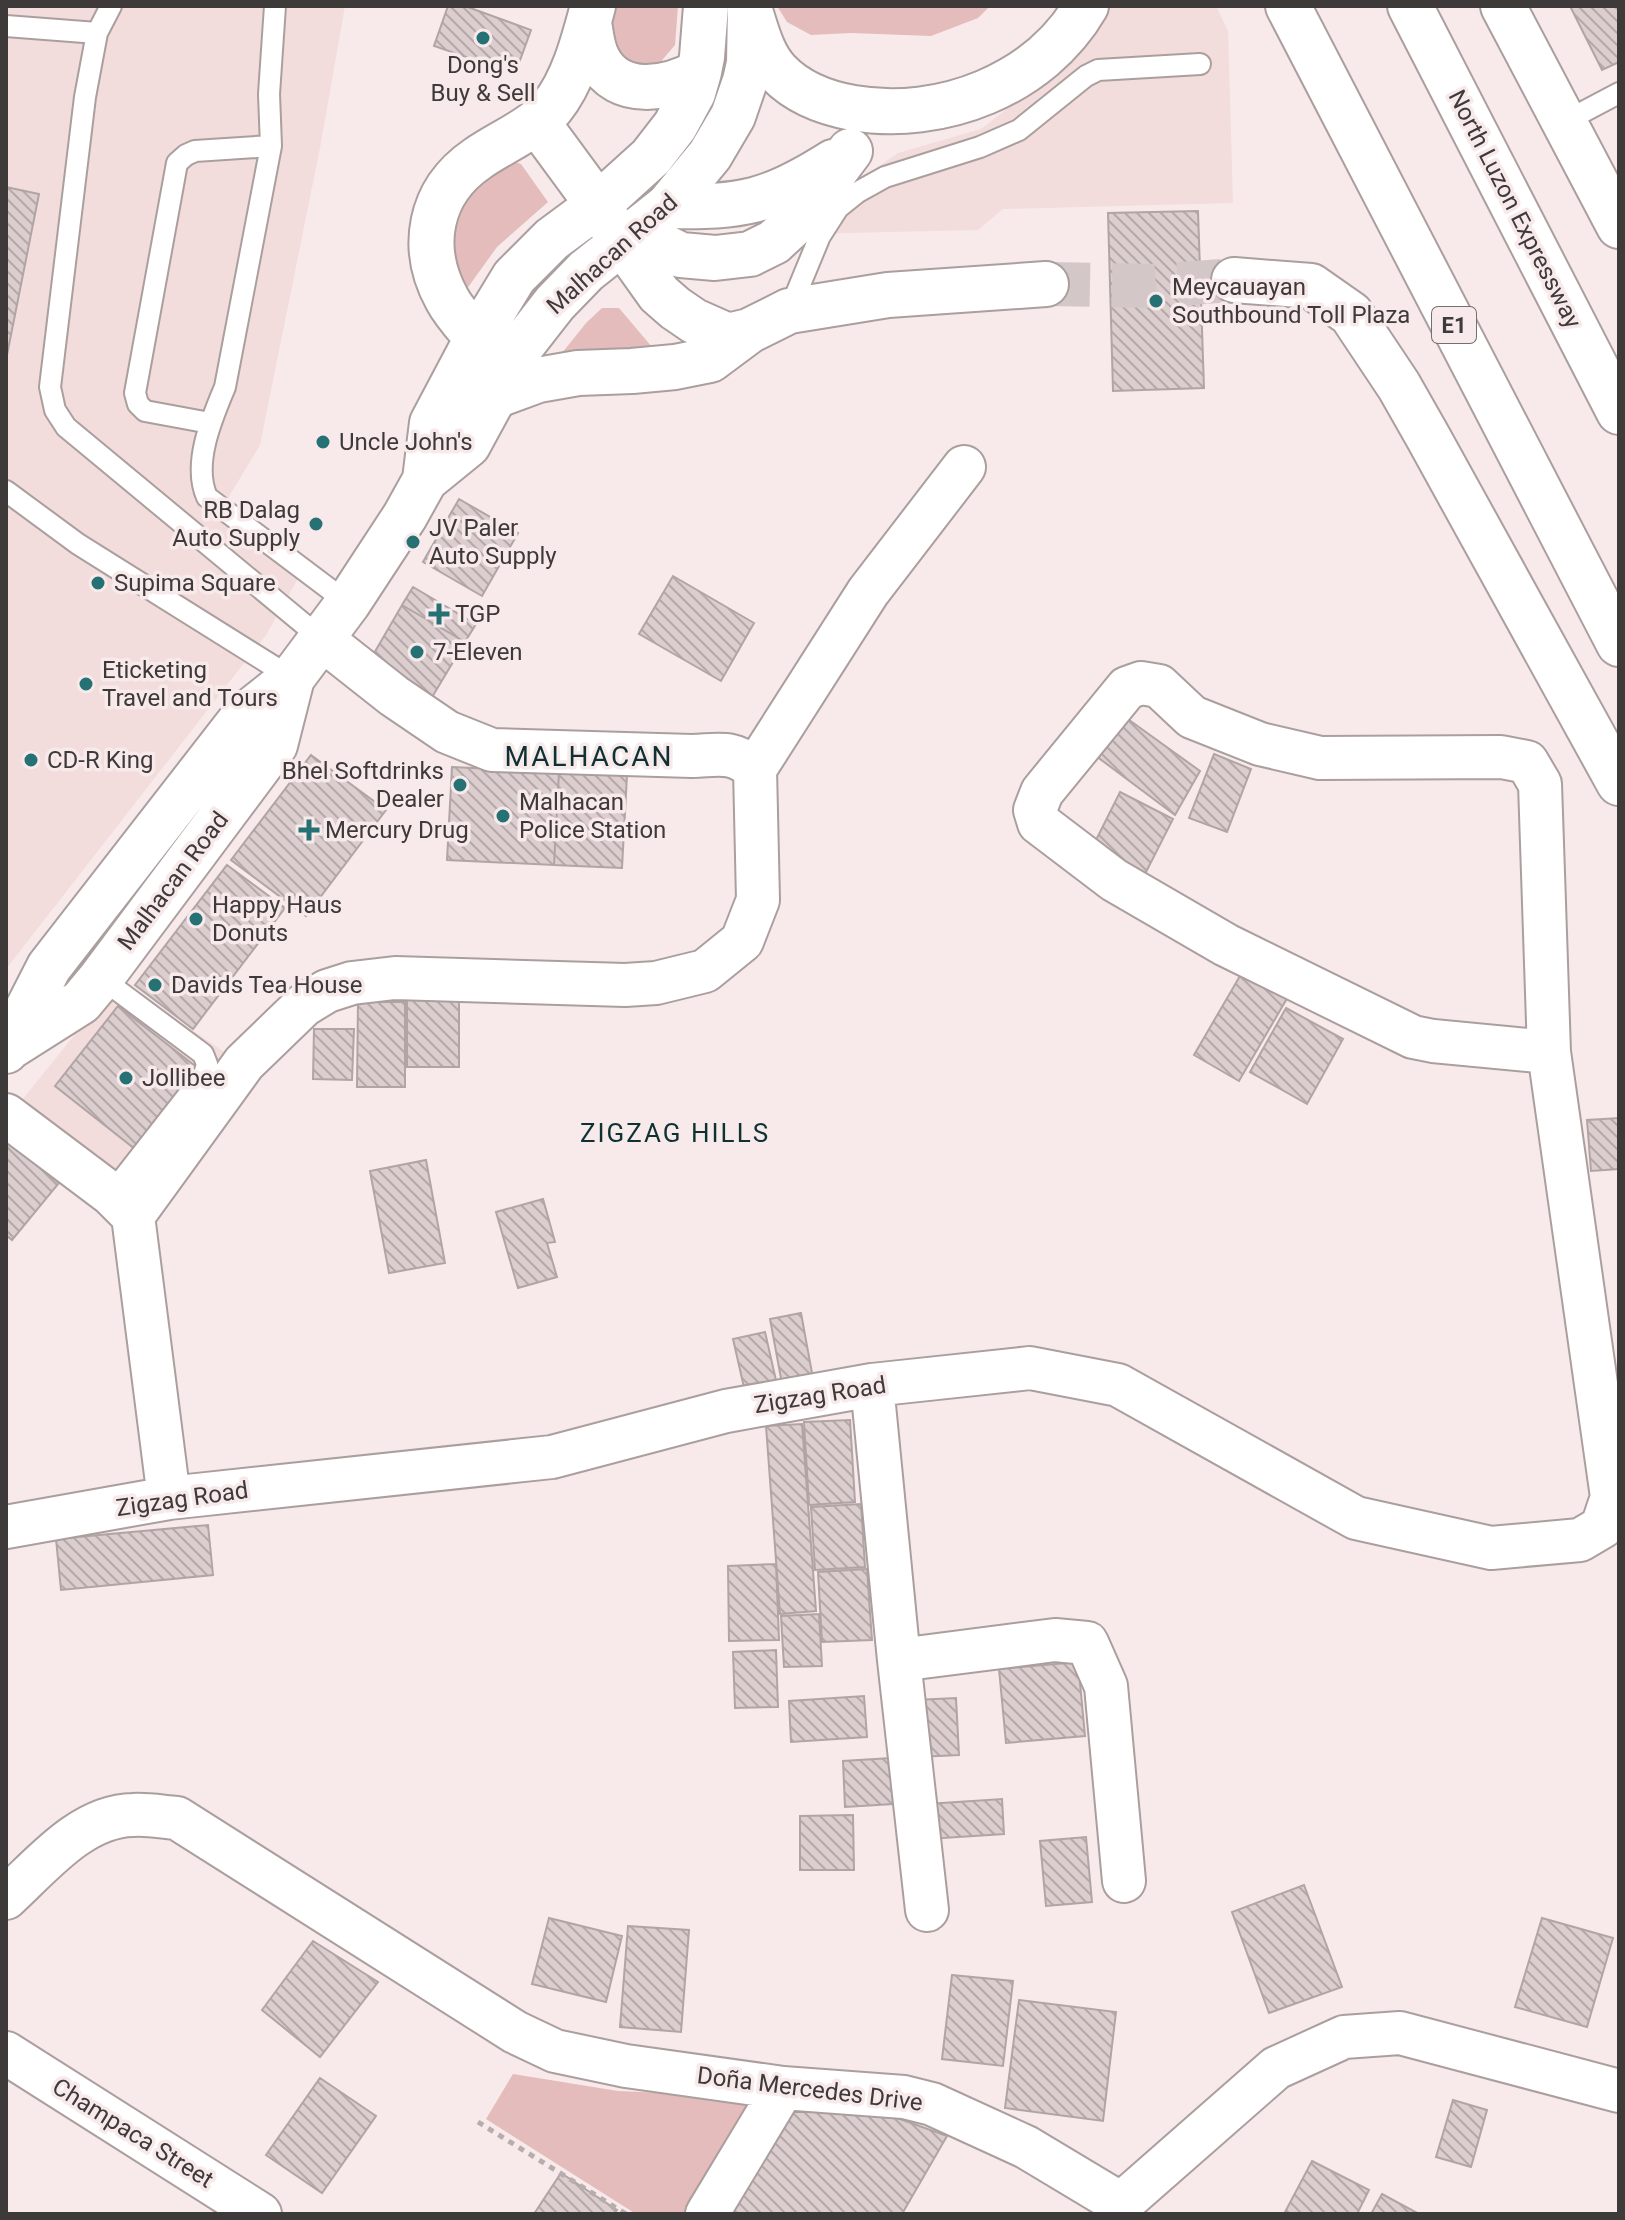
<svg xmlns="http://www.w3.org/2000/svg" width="1625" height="2220" font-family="Roboto,sans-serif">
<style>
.built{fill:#f2dcdc}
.green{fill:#e4bcbb}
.building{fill:url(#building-back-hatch);stroke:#b1a4a4;stroke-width:2}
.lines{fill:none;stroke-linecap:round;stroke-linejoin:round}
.highway-tunnel{stroke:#d3c7c7;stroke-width:44;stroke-dasharray:44 22;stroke-linecap:butt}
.lane-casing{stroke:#ab9f9e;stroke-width:24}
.street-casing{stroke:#ab9f9e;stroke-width:46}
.secondary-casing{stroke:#ab9f9e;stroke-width:48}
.highway-casing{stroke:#ab9f9e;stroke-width:48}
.path{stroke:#b8adad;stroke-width:5;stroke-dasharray:6 6;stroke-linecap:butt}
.lane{stroke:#fff;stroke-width:20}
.street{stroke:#fff;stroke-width:42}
.secondary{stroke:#fff;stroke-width:44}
.highway{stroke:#fff;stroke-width:44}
.poi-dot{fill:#267174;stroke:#f8eaea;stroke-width:3}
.labels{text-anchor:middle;stroke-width:7;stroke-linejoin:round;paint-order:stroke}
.shield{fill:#f8eaea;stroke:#766f6f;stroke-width:2}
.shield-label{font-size:22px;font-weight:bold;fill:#3f3a3a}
.poi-label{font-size:24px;fill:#3f3a3a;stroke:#f8eaea;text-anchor:start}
.street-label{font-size:24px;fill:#3f3a3a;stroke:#f8eaea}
.neighbourhood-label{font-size:26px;letter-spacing:2px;fill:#0e3133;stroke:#f8eaea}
.quarter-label{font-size:28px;letter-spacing:2px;fill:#0e3133;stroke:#f8eaea}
</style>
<defs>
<pattern id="building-back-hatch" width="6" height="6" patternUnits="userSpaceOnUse" patternTransform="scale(2)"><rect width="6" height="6" fill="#dccece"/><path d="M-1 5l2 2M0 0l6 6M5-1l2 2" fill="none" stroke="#b4a8a8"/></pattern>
</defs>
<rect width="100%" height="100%" fill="#f8eaea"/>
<path class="built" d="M6,6H345L320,148L260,445L228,498L309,559L266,635L6,969Z
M1103,6H1216L1228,31L1233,203L1003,209L978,230L802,234L824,205L898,153L981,129L1025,95Z
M119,980L230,1056L131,1185L22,1100Z"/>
<path class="green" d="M615,6H678L675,45L658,65C650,65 640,66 633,64C603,57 608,28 615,6Z
M777,6H990L978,18L931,36L851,33L811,35L787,22Z
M502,158L521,164L548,202L497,247L461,297L446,230L459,185Z
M602,308H619L652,347L562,353L586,323Z
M513,2074L618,2091L755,2097L700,2214H636L486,2119Z"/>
<path class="building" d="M448,6H465L531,30L515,74L434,46Z
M1570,6H1619V62L1602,70Z
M6,187L39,194L6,360Z
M1198,211L1204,388L1113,391L1108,213Z
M459,499L518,533L482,596L423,562Z
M673,576L754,623L721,681L639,634Z
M413,587L476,624L465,642L402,605Z
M402,605L465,642L431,699L369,662Z
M1125,717L1200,771L1175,815L1096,756Z
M1214,754L1251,769L1227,832L1189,818Z
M311,755L386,810L306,916L231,860Z
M452,767L559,772L554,865L447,860Z
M559,772L627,775L622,868L554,865Z
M1120,792L1173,819L1144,876L1091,850Z
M227,865L285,908L193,1029L135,985Z
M1244,969L1289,995L1239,1081L1194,1055Z
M407,996H459V1067H407Z
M358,1002H405V1087H357Z
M118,1006L199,1069L135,1149L55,1086Z
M1286,1008L1343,1039L1307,1104L1250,1072Z
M314,1029H354L352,1080L313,1079Z
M1619,1118V1169L1591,1171L1587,1120Z
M10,1142L59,1183L12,1240L6,1235V1146Z
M426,1160L445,1263L389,1273L370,1171Z
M543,1199L555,1242L547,1243L557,1277L518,1288L496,1212Z
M801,1313L814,1384L783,1389L770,1319Z
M765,1332L780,1398L748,1405L733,1339Z
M850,1420L855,1502L809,1505L804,1422Z
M802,1424L816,1611L780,1614L766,1426Z
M861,1504L865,1567L815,1570L811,1507Z
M208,1525L213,1575L61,1590L56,1539Z
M776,1564L779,1640L729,1641L728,1566Z
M867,1569L872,1640L822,1642L818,1572Z
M819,1614L822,1666L784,1667L781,1616Z
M776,1650L778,1707L735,1708L733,1652Z
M1078,1662L1085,1736L1006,1743L999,1669Z
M864,1696L867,1737L791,1742L789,1701Z
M956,1698L959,1755L918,1757L915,1700Z
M891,1758L893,1804L845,1807L843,1761Z
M1002,1799L1004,1834L928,1839L927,1804Z
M853,1815L854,1870H800V1816Z
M1086,1837L1092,1902L1046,1906L1040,1841Z
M1304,1885L1342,1987L1269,2013L1232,1912Z
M549,1918L622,1936L606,2002L532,1984Z
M1542,1918L1613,1938L1587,2027L1515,2007Z
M628,1926L689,1930L681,2032L620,2027Z
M313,1941L378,1982L320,2057L262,2010Z
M952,1975L1013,1981L1003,2066L942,2059Z
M1019,2000L1116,2012L1103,2121L1005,2108Z
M320,2078L376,2116L322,2193L266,2155Z
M779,2098L853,2107L900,2119L947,2136L902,2214H726Z
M1453,2100L1487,2110L1471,2167L1436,2157Z
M1312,2161L1369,2190L1357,2214H1284Z
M561,2173L617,2210L614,2214H534Z
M1382,2194L1419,2214H1371Z"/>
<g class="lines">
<path class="highway-tunnel" d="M1046,284L1153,286L1234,280"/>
<defs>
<path id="lane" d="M111,6L97,33L85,97L50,387L55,410L66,427L323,640
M275,6L269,94L271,146L225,387C212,418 192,464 207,497L348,603
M6,26L97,33
M1564,122L1619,93
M789,311L820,236L838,208L858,192L885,177L980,147L1019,130L1086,76L1098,70L1200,64
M210,423L145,411L138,404L135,393L177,163L186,155L195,151L271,146
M6,491L78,544L292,678
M101,978L203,1054L207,1064L204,1075L111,1194"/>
<path id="street" d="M323,640L394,696L447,732L492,750L692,756C721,755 732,750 755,769
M6,1115L111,1194L133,1216L169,1498
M133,1216L244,1063L304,1005L327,991L352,983L395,978L625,985L656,983L705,971L742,941L758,900L755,769L868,592L964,467
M872,1385L899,1660L927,1910
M6,1527L169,1498L552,1457L726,1411L872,1385L1030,1368L1118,1385L1356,1518L1491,1548L1580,1540L1602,1527L1612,1497L1549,1052L1540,784L1527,762L1501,757L1320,758L1260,744L1192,717L1159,686L1141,683L1127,688L1042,792L1035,810L1039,823L1114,880L1226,945L1413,1037L1433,1041L1549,1052
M899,1660L1055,1640L1087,1643L1106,1686L1124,1881
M6,1898C42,1865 81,1816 133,1815C148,1814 163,1817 177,1818L515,2032L555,2051L626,2066L783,2088L904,2097L932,2104L1026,2147L1121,2204L1276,2068L1344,2037L1400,2033L1619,2091
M6,2053L260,2214
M707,2214L783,2088"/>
<path id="secondary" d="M1503,6L1619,226
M589,22C591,34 592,48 598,59C618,99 668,89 699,72
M537,122L598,205L614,230
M477,338C466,325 455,314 447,299C419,248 429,192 477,159C501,142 533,130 552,107C574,80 584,39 593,6
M425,480L468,445L523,344L555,303L586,271L668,206L710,155L733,116L745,81L749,63L750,8
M10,1047L81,1002L101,978L275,745L292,678
M6,1051L49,967L244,716L292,678L348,603L405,516L425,480L432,423L477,338L514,277L552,239L598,205L651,157L675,126L693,93L699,72L702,57L706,6"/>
<path id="highway" d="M1288,6L1619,644
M1410,6L1619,412
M750,11C757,32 762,55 778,72C798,93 825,103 853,108C941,123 1040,85 1086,6
M668,206C742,208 770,202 833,162
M634,232L681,255L715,258L750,254L774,242L800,218L850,151
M622,242L659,294L675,308L694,321L728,336L749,331
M1234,280L1311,286L1351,314L1399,386L1428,437L1619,783
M492,397L538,380L578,373L632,371L675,367L710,360L749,331L789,311L888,295L1046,284"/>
</defs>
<use href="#lane" class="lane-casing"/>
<use href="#street" class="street-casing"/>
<use href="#secondary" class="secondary-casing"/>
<use href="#highway" class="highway-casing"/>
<path class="path" d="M478,2122L626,2214"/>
<use href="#lane" class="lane"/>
<use href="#street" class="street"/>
<use href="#secondary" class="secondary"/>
<use href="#highway" class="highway"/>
</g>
<g class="poi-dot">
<circle cx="483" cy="38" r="8"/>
<circle cx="1156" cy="301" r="8"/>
<circle cx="323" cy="442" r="8"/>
<circle cx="316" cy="524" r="8"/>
<circle cx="413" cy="542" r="8"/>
<circle cx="98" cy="583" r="8"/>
<path d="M435 602h8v8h8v8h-8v8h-8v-8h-8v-8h8z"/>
<circle cx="417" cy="652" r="8"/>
<circle cx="86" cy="684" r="8"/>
<circle cx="31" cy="760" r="8"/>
<circle cx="460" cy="785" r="8"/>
<circle cx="503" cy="816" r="8"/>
<path d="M305 818h8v8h8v8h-8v8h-8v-8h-8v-8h8z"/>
<circle cx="196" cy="919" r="8"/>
<circle cx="155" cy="985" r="8"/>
<circle cx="126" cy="1078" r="8"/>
</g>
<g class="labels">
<rect class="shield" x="1432" y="307" width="44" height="36" rx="6"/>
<g class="shield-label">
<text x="1454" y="333">E1</text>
</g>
<g class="poi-label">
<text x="483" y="73" text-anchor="middle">Dong's<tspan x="483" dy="28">Buy &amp; Sell</tspan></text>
<text x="1172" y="295">Meycauayan<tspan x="1172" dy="28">Southbound Toll Plaza</tspan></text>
<text x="339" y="450">Uncle John's</text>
<text x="300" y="518" text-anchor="end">RB Dalag<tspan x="300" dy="28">Auto Supply</tspan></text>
<text x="429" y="536">JV Paler<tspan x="429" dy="28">Auto Supply</tspan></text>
<text x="114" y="591">Supima Square</text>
<text x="455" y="622">TGP</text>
<text x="433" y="660">7-Eleven</text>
<text x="102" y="678">Eticketing<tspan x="102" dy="28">Travel and Tours</tspan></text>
<text x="47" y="768">CD-R King</text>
<text x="444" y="779" text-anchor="end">Bhel Softdrinks<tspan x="444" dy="28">Dealer</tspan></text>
<text x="519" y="810">Malhacan<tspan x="519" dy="28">Police Station</tspan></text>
<text x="325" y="838">Mercury Drug</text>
<text x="212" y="913">Happy Haus<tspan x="212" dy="28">Donuts</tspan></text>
<text x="171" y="993">Davids Tea House</text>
<text x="142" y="1086">Jollibee</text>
</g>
<g class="street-label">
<text transform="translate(1515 209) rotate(63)" y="8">North Luzon Expressway</text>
<text transform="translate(612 254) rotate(-42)" y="8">Malhacan Road</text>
<text transform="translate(173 881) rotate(-53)" y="8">Malhacan Road</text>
<text transform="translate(820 1395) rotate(-9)" y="8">Zigzag Road</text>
<text transform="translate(182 1499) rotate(-8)" y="8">Zigzag Road</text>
<text transform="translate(810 2089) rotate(7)" y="8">Doña Mercedes Drive</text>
<text transform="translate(133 2133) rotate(32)" y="8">Champaca Street</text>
</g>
<g class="neighbourhood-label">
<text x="675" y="1142">ZIGZAG HILLS</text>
</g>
<g class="quarter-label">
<text x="589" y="766">MALHACAN</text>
</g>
</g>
<rect width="1625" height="2220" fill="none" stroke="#3f3a3a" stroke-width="16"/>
</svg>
